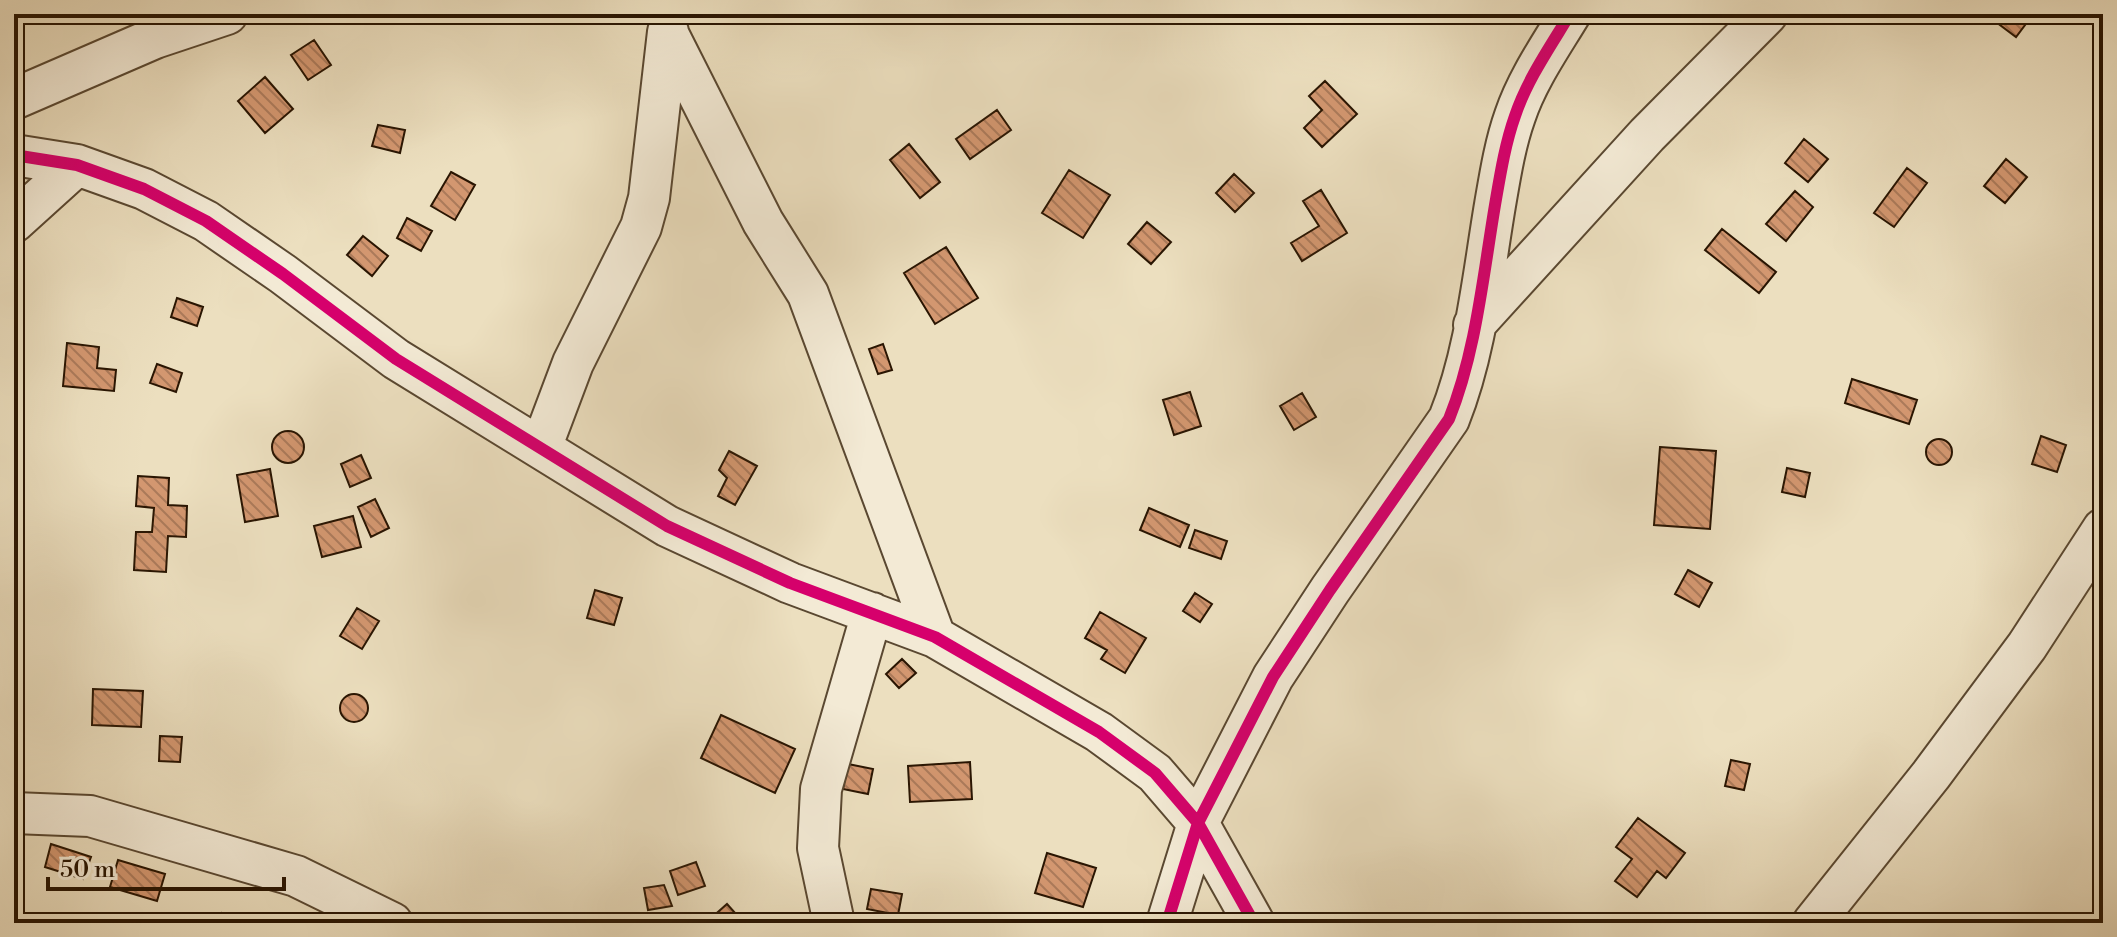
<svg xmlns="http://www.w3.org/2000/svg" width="2117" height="937" font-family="'Libre Bodoni',serif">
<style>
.building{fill:url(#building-back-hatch);stroke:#291502;stroke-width:2}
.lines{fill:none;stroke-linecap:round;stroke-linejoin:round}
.minor-casing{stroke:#5a4831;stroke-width:44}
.minor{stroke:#f3ead5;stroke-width:40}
.cycleway-casing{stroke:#f3ead5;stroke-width:17}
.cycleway{stroke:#d6006c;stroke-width:12}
</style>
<defs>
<pattern id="building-back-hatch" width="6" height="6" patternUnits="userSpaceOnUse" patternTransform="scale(2)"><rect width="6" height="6" fill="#d39770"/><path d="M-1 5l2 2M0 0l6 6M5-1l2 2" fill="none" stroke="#ab7a5a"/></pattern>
</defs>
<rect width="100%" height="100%" fill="#ecdfbf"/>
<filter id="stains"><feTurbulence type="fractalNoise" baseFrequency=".0025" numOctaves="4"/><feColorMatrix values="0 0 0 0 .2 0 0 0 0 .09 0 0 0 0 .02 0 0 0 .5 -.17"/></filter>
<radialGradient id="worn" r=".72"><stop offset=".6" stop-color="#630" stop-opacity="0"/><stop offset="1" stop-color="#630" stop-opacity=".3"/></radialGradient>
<path class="building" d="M2002,14H2026L2031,17L2016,37L1996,22Z
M314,40L331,65L308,80L291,55Z
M265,77L293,109L265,133L238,101Z
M1325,81L1357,114L1322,147L1304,128L1322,110L1309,96Z
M997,110L1011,130L970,159L956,139Z
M378,125L405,130L400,153L372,146Z
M1804,139L1828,159L1808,182L1785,163Z
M909,144L940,182L920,198L890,160Z
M2006,159L2027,177L2005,203L1984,186Z
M1907,168L1927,183L1894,227L1874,213Z
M1069,170L1110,195L1083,238L1042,213Z
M451,172L475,185L455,220L431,206Z
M1234,174L1254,193L1235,212L1216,193Z
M1321,190L1347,233L1302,261L1291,243L1319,226L1303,201Z
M1795,191L1813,207L1786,241L1766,224Z
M407,218L432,231L421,251L397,238Z
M1147,222L1171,242L1151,264L1128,244Z
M1722,229L1776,272L1759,293L1705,250Z
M363,236L388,256L372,276L347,255Z
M946,247L978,298L935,324L904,273Z
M177,298L203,307L197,326L171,317Z
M67,343L99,347L97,368L116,370L114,391L63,386Z
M883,344L892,370L878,374L869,349Z
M157,364L182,373L176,392L150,383Z
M1852,379L1917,400L1909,424L1845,403Z
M1190,392L1201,426L1174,435L1163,400Z
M1302,393L1316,417L1294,430L1280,406Z
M272 447a16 16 0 1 1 32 0a16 16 0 1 1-32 0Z
M2041,436L2066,445L2057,472L2032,464Z
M1926 452a13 13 0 1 1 26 0a13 13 0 1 1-26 0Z
M1660,447L1716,451L1710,529L1654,525Z
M729,451L757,466L735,505L718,496L727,478L719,470Z
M361,455L371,478L350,487L341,464Z
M1787,468L1810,473L1805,497L1782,492Z
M270,469L278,516L245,522L237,475Z
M138,476L169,478L168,505L187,506L186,537L168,536L166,572L134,570L136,532H152L154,508L136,506Z
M375,499L389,528L371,537L358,507Z
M1149,508L1189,525L1180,547L1140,530Z
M353,516L361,547L322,557L314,526Z
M1195,530L1227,541L1221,559L1189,548Z
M1688,570L1712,583L1699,607L1675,594Z
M595,590L622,598L614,625L587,618Z
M1195,593L1212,604L1200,622L1183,611Z
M357,608L379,621L362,649L340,636Z
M1100,612L1146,638L1125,673L1101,659L1107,650L1085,638Z
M902,659L916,673L899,688L886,674Z
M93,689L143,691L141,727L92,725Z
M340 708a14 14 0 1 1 28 0a14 14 0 1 1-28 0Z
M721,715L795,749L775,793L701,758Z
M160,736L182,737L180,762L159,761Z
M1731,760L1750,764L1744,790L1725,786Z
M970,762L972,799L910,802L908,766Z
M848,764L873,769L868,794L843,789Z
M1638,818L1685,853L1666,878L1657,871L1637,897L1615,881L1632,859L1616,847Z
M51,844L91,857L83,879L45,867Z
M1047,853L1096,868L1083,907L1035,893Z
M118,860L165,874L157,901L110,887Z
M696,862L705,886L678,895L670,871Z
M664,885L672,906L648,910L644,888Z
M871,889L902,894L898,915L867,909Z
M727,904L744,923H711L709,920Z
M222,913L254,923H219Z"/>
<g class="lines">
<defs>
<path id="minor" d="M668,34L763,222L808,294L935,637
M14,99L155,38L227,14
M14,155L77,165L144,189L206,221L283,274L396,359L667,526L790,583L935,637L1099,732L1155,773L1198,823L1167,923
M14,222L77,165
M1474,325L1647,135L1767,14
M541,448L573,363L641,227L649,198L668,32
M14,813L90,816L296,876L392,923
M834,923L818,848L821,789L872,613
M1254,923L1198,823L1273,677L1330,590L1449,419C1476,352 1483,276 1495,205C1500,176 1505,144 1515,116C1527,80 1550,47 1570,14
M1813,923L1931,775L2027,646L2103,529"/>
</defs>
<use href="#minor" class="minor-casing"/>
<use href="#minor" class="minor"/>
<defs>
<path id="cycleway" d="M14,155L77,165L144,189L206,221L283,274L396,359L667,526L790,583L935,637L1099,732L1155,773L1198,823L1167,923
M1254,923L1198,823L1273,677L1330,590L1449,419C1476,352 1483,276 1495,205C1500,176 1505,144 1515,116C1527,80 1550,47 1570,14"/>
</defs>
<use href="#cycleway" class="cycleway-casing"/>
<use href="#cycleway" class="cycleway"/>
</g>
<rect width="2117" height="937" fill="none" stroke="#ecdfbf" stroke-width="48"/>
<rect x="16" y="16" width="2085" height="905" fill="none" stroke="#291502" stroke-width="4"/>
<rect x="24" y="24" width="2069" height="889" fill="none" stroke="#291502" stroke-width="2"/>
<path d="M48 877v12h236v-12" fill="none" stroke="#291502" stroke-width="4"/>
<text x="60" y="877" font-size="24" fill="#291502" stroke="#f3ead5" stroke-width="6" paint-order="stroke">50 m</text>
<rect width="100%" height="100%" filter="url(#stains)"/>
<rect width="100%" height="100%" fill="url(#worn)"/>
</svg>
